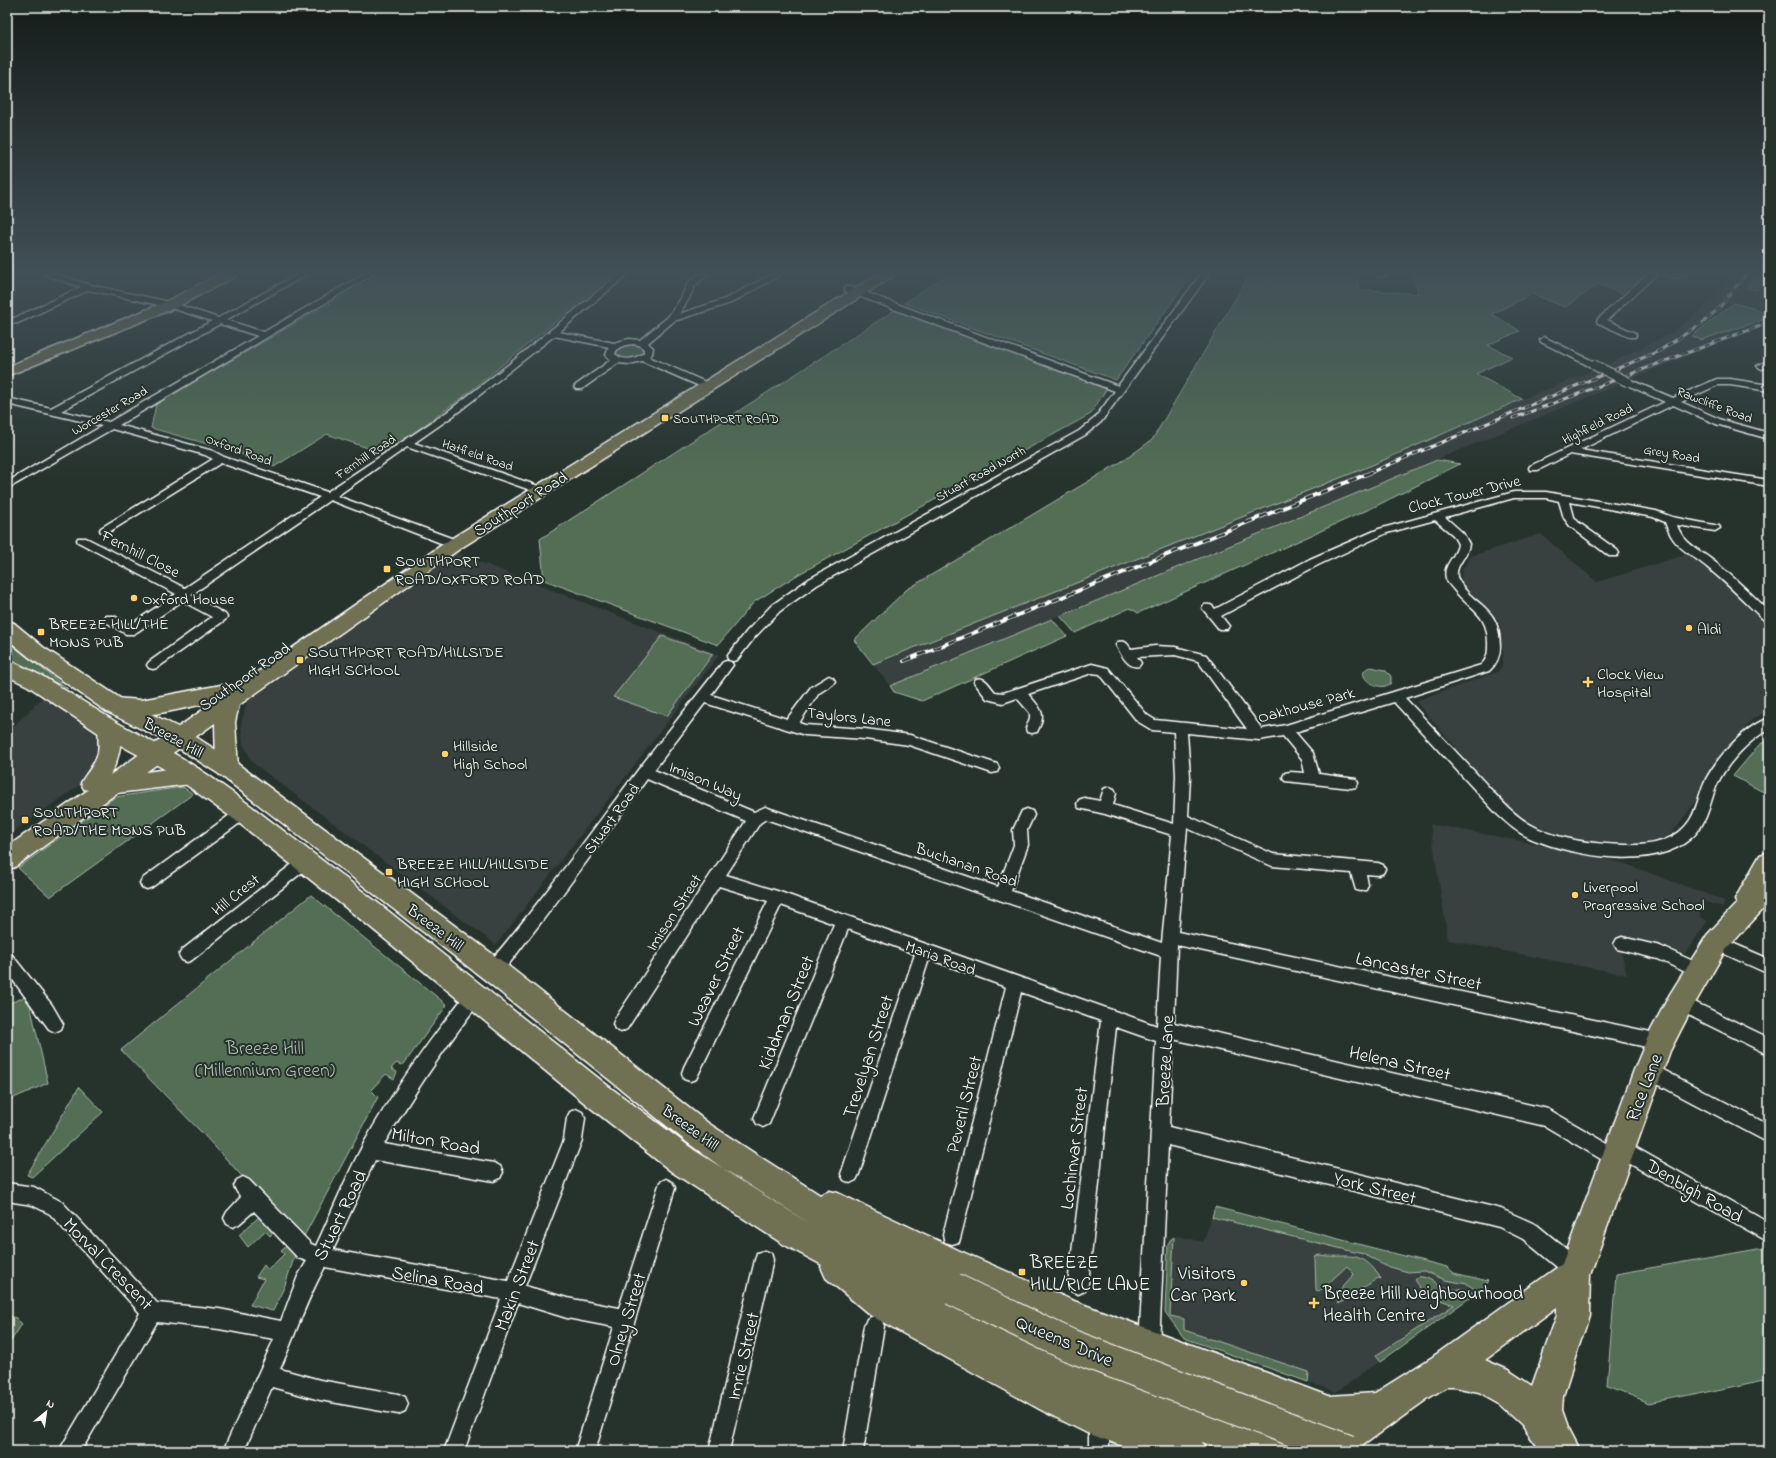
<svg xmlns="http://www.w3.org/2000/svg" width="1776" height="1458" font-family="'Indie Flower',sans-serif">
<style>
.built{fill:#374040}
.green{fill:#536e55;stroke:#a9b6aa}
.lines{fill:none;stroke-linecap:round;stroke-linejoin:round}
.minor-casing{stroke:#fff;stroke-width:3}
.primary-casing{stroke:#fff;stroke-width:3}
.trunk-casing{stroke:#fff;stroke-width:3}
.minor{fill:#26332d;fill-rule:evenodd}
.primary{fill:#706f52;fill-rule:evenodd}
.trunk{fill:#706f52;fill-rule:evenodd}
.rail-far1-casing{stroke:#fff;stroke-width:3}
.rail-casing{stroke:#fff;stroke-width:4}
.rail-far1{stroke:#26332d;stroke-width:2;stroke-dasharray:6;stroke-linecap:butt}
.rail{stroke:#26332d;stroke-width:2.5;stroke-dasharray:8;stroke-linecap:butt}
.minor-bridge-casing{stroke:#fff;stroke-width:11;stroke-linecap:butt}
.trunk-bridge-casing{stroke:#fff;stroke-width:34;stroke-linecap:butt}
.minor-bridge{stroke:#26332d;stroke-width:9}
.trunk-bridge{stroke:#706f52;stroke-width:32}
.poi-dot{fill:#ffd166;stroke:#26332d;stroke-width:1.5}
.labels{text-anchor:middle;stroke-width:4;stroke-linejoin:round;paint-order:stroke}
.far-street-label{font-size:13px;fill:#fff;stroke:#26332d}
.far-poi-label{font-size:13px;fill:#fff;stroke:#26332d;text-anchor:start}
.street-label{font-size:16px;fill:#fff;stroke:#26332d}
.poi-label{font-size:16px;fill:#fff;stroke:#26332d;text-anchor:start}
.near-street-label{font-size:19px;fill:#fff;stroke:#26332d}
.near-park-label{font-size:19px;fill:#b2beb2;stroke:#26332d}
.near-poi-label{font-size:19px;fill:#fff;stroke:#26332d;text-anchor:start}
</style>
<rect width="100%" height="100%" fill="#26332d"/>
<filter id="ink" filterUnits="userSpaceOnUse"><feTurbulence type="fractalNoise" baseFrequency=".025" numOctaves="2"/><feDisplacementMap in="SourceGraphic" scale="8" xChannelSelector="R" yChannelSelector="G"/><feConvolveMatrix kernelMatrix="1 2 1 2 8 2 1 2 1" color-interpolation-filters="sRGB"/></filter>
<g filter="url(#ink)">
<path class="built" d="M1735,274H1757L1747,287L1756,290L1769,276V313L1709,323L1692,336L1769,318V325L1716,344L890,686L873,664L1370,466L1522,399L1607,365L1671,333L1702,310Z
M1541,534L1597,582L1688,554L1714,574L1769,624V711L1752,719L1739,736L1679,825L1668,837L1648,844L1621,845L1589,842L1550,833L1524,821L1500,798L1417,703L1418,700L1497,672L1502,666L1503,653L1500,625L1497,618L1465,588L1461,579L1462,570L1471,556Z
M457,553L719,655L496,945L253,763L243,744L241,724L247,702Z
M44,696L100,732L106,742L87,780L7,836V733Z
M1430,824L1521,841L1623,863L1725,901L1722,907L1700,900V917L1708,921L1685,954L1618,939L1627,975L1448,940Z
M1215,1207L1447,1267L1454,1273L1488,1281L1479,1292L1336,1392L1184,1338L1165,1312L1167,1258L1170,1240L1178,1236L1203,1242Z"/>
<path class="green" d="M381,274H614L468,393L385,454L327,434L274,467L232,451L151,428L156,404Z
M948,274H1192L1116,380L904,303Z
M1250,274H1357L1359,289L1418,294L1413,274H1646L1625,295L1599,284L1565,307L1532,294L1492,314L1520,331L1488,345L1512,357L1476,374L1522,399L1370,466L873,664L854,640L906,590L1124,460L1152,440Z
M1757,274H1769V276L1756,290L1746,288Z
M1734,303L1769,313V318L1701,340L1692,336Z
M895,310L1107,388L1091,414L799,574L754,602L718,645L544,580L540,539Z
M634,344L641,345L644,349L641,355C632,359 625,360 616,355L615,351L622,345Z
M1437,460L1460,464L1374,507L1138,613L1130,608L1075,633L1060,616Z
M1052,619L1067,636L922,701L894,692L890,686Z
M662,636L713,654L667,716L613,697Z
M7,641L68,689L7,657Z
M1371,667L1385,670L1391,676V683C1378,695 1350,672 1371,667Z
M1766,741H1769V795L1733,776L1759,745Z
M183,787L193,794L50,897L18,868L115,797Z
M311,895L447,1005L404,1064L401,1065L396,1063L391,1069L397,1072L394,1079L386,1074L371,1090L378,1097L302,1240L299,1238L203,1134L121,1050Z
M28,996L48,1083L7,1101V1004Z
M79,1087L103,1112L32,1177L27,1175Z
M1215,1207L1447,1267L1454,1273L1488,1281L1479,1292L1467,1284L1445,1280L1424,1271L1408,1272L1390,1267L1363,1254L1212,1217Z
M261,1215L276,1230L270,1236L265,1231L248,1247L239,1235Z
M1174,1237L1170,1316L1184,1319V1330L1309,1372L1308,1382L1184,1338L1165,1312L1168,1245L1170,1240Z
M289,1244L295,1255L285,1285L273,1311L250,1305L264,1279L256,1277L264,1265L268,1270L284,1254L281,1251Z
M1769,1247V1378L1650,1403L1607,1386L1616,1274Z
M1320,1255C1330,1257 1336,1256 1345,1256C1362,1255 1373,1265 1381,1279L1378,1278L1339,1304L1334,1296L1354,1274L1347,1266L1319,1292L1316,1290L1315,1259L1316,1256Z
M1417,1277C1429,1275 1436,1286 1447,1288C1457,1291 1466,1288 1475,1294L1380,1362L1375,1356L1454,1305L1424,1294L1414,1280Z
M7,1315L16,1318L22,1324L11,1341L7,1340Z"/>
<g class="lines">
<defs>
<path id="minor" d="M43,274H56L90,285L170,302L218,318L298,274H308L226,320L264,332L364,274H374L119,425L213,451L224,457L327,492L447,412L508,365L619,274H628L559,332L614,343L629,339L640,340L668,317L680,300L688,283L699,274H708L695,286L688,300L679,314L725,299L772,274H782L731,303L674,321L648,343L653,348L652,354L649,357L710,384L712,386L710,388H704L642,361L629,364L618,363L582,389H576L574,387L576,385L611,360L606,355L609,347L554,336L453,416L414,443L544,488L545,490L544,492H536L407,447L337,496L459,541L460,544L459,547H451L330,500L191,595L225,614L227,617L225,620L157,668L153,669L149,668L147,665L149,662L212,617L182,601L134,634H126L106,622L104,619L106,616H114L130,625L176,594L78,542L77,540L78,538H86L185,588L320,497L221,463L109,532H101L100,530L101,528L213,459L205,455L112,429L7,489V482L102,426L7,404V398L51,408L212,321L168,307L89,290L18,323L7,324V318H14L81,287ZM220,324L258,336L109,422L61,411ZM633,344L639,345L644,349V353C635,359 624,362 615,354C617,346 625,345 633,344Z
M1201,274H1209L1101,422L1085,435L817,585L780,611L755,637L737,660L733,661L729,660L727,657L729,654L747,631L772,605L809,579L1079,431L1095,418L1115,391L845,291V287H851L1118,386Z
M1378,274H1386V275L1382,277H1379Z
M1648,274H1657L1607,320L1635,333L1636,335L1635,337H1629L1598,323L1597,321L1598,319Z
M1662,274H1687L1676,278Z
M1544,337L1597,363L1598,365L1597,367H1591L1541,342L1540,340Z
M1769,360V366L1762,369L1757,366Z
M1628,379L1673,398L1717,379H1730L1769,385V391L1730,385H1718L1681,402L1722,420L1769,433V439L1716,424L1673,405L1580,450L1769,480V486L1570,454L1538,470H1530L1529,468L1530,466L1665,402L1625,384L1623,382Z
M1514,492H1546L1656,511L1672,517L1719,526L1720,528L1715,531L1677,525C1683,544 1701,550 1716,563C1735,578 1752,595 1769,611V622L1765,621C1746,603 1728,584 1708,568C1688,551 1674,549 1665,522L1653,517L1570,502L1574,517L1578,522L1617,550L1619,553L1617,556H1609L1570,526L1564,518L1559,501L1546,498H1514L1445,517L1463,533L1469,544C1468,557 1455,564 1457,577C1471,607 1500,603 1500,646C1500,656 1497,664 1489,671L1405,698C1428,722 1451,747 1474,771C1494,792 1512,817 1539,829C1565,841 1597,844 1625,845C1649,846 1676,842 1690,820C1697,809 1699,795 1704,783C1715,760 1744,726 1769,718V729C1748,741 1725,765 1716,787C1710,802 1708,819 1697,832C1663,873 1574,857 1530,838C1518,833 1508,824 1498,815L1394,702L1295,732L1313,753L1319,774L1356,779L1358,783L1356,787L1351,788L1285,781L1283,777L1285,773L1290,772L1305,773L1302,759L1283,736L1259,740L1187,733L1190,776L1188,816L1273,854L1378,863L1383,865L1385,869L1383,873L1378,875L1366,874L1368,885L1366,890L1361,891L1356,890L1351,873L1272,866L1187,828L1178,932L1660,1034L1666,1036L1668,1042L1666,1048L1660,1050L1177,945L1174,1023L1548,1109L1612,1146L1614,1142L1620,1139L1626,1142L1769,1223V1242L1625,1161L1623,1165L1617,1168L1611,1165L1545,1126L1173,1039L1169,1127L1501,1209L1537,1225L1583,1263L1585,1270L1583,1277L1576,1279L1569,1277L1523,1239L1499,1227L1168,1145L1159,1345L1156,1352L1149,1355L1142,1352L1139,1345L1156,1041L1116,1027L1088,1284L1085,1291L1078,1294L1071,1291L1068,1284L1101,1021L1021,992L961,1235L959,1242L952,1244L945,1242L943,1235L1006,987L929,959L859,1174L856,1180L850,1183L844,1180L841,1174L915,954L848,929L769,1124L763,1127L757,1124L754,1118L834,924L781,905L696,1079L690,1081L684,1079L682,1073L684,1067L768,901L719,886L627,1029L621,1032L615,1029L613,1024L615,1019L746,821L647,779C607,833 569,887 528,939C519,950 505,973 493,977L487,975L485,970L487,965C541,902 589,835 638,770C666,734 695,698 723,662L727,661L731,662L733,665L711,695L787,719L811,687L829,676L833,678L835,681L833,684L819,693L799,723L805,725L865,729L910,735L997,764L999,768L997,772L992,773L909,745L865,739L805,735L705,703L654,770L754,812L765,807L998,887L1014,845L1013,830L1022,811L1027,809L1032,811L1034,815L1027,830L1028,845L1011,891L1162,943L1172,835L1105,814L1079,808L1077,804L1079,800L1084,798L1100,801L1104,789L1109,787L1114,789L1116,793L1113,805L1174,824L1176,776L1174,732L1152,730L1137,721L1100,674L1092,673L1028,694C1041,709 1047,713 1037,732L1032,733L1027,732L1026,728L1030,718V713L1017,698L1003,703L987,699L974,682L976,679C985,676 989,685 995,692L1003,693L1092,664L1108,668L1147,715L1155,720L1247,729L1198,661L1175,655L1137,657L1141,663L1139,666C1128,669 1121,654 1116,645L1118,642C1125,640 1127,643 1131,649L1155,646L1175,647L1206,655L1262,729L1286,725L1481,665C1487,659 1488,654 1488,646C1489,614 1472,612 1454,590C1451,586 1447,583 1446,578C1442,565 1457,556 1458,544L1453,535L1435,520L1387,533L1318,565L1221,616L1229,626L1227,629H1219L1202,608L1204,605C1210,604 1212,605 1215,609L1310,559L1379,529ZM766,819L1161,956L1157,1026L777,891L726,875L760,823Z
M243,807L248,809L250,813L248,817L152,887L147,889L142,887L140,883L142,879L238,809Z
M305,856L310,858L312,862L310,866L192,960L187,962L182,960L179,955L182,950L300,858Z
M1716,936L1769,959V974L1711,948L1708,943L1711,938Z
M1622,937L1660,946L1704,966L1706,971L1704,976L1698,978L1658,959L1617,949L1614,944L1617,939Z
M7,953L12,955L52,1005L63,1024L61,1029L55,1032L49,1029L7,972Z
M475,988L481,990L483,995L481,1000C446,1046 413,1094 384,1144L494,1163L500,1166L503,1172L500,1178L494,1181L375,1160L333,1250L508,1281L564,1140L567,1118L570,1112L576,1109L582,1112L585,1118L582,1140L525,1286L567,1298L619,1308L660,1182L666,1179L672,1182L675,1188L595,1451H575L614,1327L567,1318L518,1303L464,1451H444L501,1299L325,1267C306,1300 295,1336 280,1369L320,1380L398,1394L405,1397L408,1404L405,1411L398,1414L320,1400L272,1387L244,1451H223L274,1339L219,1329L157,1322L81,1451H59L140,1313L50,1214L32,1205L7,1201V1183L34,1187L62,1202L157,1303L219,1309L281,1321L298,1276L307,1261L298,1258L254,1211L239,1224L233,1227L227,1224L224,1218L227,1212L241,1197L237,1192L234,1186L237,1180L243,1177L249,1180L311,1244L316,1246C332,1212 346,1176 364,1143C394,1089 431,1038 469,990Z
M1680,995L1769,1038V1055L1674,1008L1672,1003L1674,998Z
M1648,1062L1769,1125V1143L1642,1076L1640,1070L1642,1064Z
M764,1251L771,1253L773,1260L729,1451H709L755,1260L757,1253Z
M874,1316L881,1319L884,1326L863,1451H843L864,1326L867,1319Z
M1099,1411L1106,1414L1109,1421V1451H1089V1421L1092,1414Z"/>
<path id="primary" d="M220,274H236L235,277L175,308L7,376V367L165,302Z
M878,274H893L892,277L461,548L239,705L235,722L238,768L235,774L227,777L219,774L216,768L215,723L146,772L191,766L199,769L202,775L199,781L191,784L117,793L15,867L7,870V847L88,790L84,789L81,783C86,773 95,765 98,753C100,742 96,732 101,722L108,720L115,722C125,740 119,759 110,775L214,702C180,708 142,722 108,711L105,706L108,701L115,698L141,700L221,685L228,688L230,691L449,540Z"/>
<path id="trunk" d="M7,621L14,623L43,647L123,700L188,732L235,762L502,961L708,1123L754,1153L820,1195L830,1191L838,1193L958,1250L1074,1301L1329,1396L1375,1393L1431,1358L1562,1264L1634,1070L1650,1032L1670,994L1707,935L1737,903L1735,899L1760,855L1769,852V903L1725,951L1690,1012L1670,1051L1590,1275L1589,1315L1563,1395L1562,1411L1568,1428L1580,1451H1541L1521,1424L1497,1402L1479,1392L1454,1387H1446L1427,1399L1355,1451H1316L1324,1432L1326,1429L1069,1332L968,1287L969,1289L964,1300L961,1302L1028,1336L1138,1384L1286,1438L1291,1451H1226L1202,1442L1206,1451H1136L1087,1433L1043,1411L870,1315L826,1278L821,1267L822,1265L783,1244L672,1172L587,1105L369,926L235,820L192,789L166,770L100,734L28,686L7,676V659L42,676L116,722L182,758L208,775L251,806L387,910L607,1085L694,1150L812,1225L732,1175L688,1143L484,979L219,774L172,744L107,712L29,657L7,639ZM1557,1307V1315L1532,1386L1508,1370L1485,1360Z"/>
</defs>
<use href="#minor" class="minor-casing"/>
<use href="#primary" class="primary-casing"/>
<use href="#trunk" class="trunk-casing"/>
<use href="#minor" class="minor"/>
<use href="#primary" class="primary"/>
<use href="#trunk" class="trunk"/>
<defs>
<path id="rail-far1" d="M1513,418C1599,387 1683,353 1769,323
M1369,473L1659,351L1705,321L1720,307L1746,274"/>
<path id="rail" d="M904,661L1372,472"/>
</defs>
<use href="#rail-far1" class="rail-far1-casing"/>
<use href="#rail" class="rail-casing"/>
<use href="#rail-far1" class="rail-far1"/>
<use href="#rail" class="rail"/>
<defs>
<path id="minor-bridge" d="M1594,365L1628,382"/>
<path id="trunk-bridge" d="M953,1289L1069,1345L1348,1451"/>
</defs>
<use href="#minor-bridge" class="minor-bridge-casing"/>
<use href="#trunk-bridge" class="trunk-bridge-casing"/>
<use href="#minor-bridge" class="minor-bridge"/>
<use href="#trunk-bridge" class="trunk-bridge"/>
</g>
</g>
<linearGradient id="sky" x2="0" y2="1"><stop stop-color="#151c19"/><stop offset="0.57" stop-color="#415057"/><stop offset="1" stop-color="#415057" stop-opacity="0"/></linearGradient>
<rect width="1776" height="478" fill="url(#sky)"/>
<g class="poi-dot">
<rect x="661" y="414" width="8" height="8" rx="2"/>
<rect x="383" y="565" width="8" height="8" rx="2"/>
<circle cx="134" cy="598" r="4"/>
<circle cx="1689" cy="628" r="4"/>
<rect x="37" y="628" width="8" height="8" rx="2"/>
<rect x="296" y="656" width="8" height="8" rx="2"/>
<path d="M1586 676h4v4h4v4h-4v4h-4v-4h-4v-4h4z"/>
<circle cx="445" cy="754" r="4"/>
<rect x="21" y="816" width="8" height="8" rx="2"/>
<rect x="385" y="868" width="8" height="8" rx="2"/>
<circle cx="1575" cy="895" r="4"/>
<rect x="1018" y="1268" width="8" height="8" rx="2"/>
<circle cx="1244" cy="1283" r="4"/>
<path d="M1312 1297h4v4h4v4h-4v4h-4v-4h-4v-4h4z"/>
</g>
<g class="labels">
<g class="far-street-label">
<text transform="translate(1715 404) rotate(21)" y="5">Rawcliffe Road</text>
<text transform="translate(109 410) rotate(-30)" y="5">Worcester Road</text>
<text transform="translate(1597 423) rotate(-26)" y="5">Highfield Road</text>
<text transform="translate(239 449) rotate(20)" y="5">Oxford Road</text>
<text transform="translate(1672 453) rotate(9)" y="5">Grey Road</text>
<text transform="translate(478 454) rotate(19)" y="5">Hatfield Road</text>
<text transform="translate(365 456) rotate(-34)" y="5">Fernhill Road</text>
<text transform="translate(980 473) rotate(-29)" y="5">Stuart Road North</text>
</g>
<g class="far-poi-label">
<text x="673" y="423">SOUTHPORT ROAD</text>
</g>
<g class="street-label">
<text transform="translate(1464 493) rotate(-14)" y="6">Clock Tower Drive</text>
<text transform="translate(520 503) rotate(-32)" y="6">Southport Road</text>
<text transform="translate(141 553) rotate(27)" y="6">Fernhill Close</text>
<text transform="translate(244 676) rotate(-35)" y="6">Southport Road</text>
<text transform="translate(1306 704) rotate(-15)" y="6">Oakhouse Park</text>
<text transform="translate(849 716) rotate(6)" y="6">Taylors Lane</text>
<text transform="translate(174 737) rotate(29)" y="6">Breeze Hill</text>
<text transform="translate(706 780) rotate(23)" y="6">Imison Way</text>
<text transform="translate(611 818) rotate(-54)" y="6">Stuart Road</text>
<text transform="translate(967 864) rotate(19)" y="6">Buchanan Road</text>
<text transform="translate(235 894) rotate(-39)" y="6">Hill Crest</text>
<text transform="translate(673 912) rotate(-57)" y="6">Imison Street</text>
<text transform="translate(436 927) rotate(37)" y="6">Breeze Hill</text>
<text transform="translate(941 957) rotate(20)" y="6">Maria Road</text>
<text transform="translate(691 1127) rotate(36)" y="6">Breeze Hill</text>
</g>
<g class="poi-label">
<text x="395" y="566">SOUTHPORT<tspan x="395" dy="18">ROAD/OXFORD ROAD</tspan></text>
<text x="142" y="604">Oxford House</text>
<text x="49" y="629">BREEZE HILL/THE<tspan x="49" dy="18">MONS PUB</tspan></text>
<text x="1697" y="634">Aldi</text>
<text x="308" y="657">SOUTHPORT ROAD/HILLSIDE<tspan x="308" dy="18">HIGH SCHOOL</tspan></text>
<text x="1597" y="679">Clock View<tspan x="1597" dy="18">Hospital</tspan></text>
<text x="453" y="751">Hillside<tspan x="453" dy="18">High School</tspan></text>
<text x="33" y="817">SOUTHPORT<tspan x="33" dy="18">ROAD/THE MONS PUB</tspan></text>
<text x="397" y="869">BREEZE HILL/HILLSIDE<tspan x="397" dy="18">HIGH SCHOOL</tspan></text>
<text x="1583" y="892">Liverpool<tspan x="1583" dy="18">Progressive School</tspan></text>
</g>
<g class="near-street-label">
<text transform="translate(1419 970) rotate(12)" y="7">Lancaster Street</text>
<text transform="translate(715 976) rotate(-64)" y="7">Weaver Street</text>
<text transform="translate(785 1012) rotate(-68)" y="7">Kiddman Street</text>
<text transform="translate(867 1056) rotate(-72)" y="7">Trevelyan Street</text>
<text transform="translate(1164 1061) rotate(-87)" y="7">Breeze Lane</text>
<text transform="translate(1400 1062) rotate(13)" y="7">Helena Street</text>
<text transform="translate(1643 1087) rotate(-69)" y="7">Rice Lane</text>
<text transform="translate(963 1104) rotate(-76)" y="7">Peveril Street</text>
<text transform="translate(436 1140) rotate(10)" y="7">Milton Road</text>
<text transform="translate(1073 1148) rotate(-83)" y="7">Lochinvar Street</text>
<text transform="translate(1375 1187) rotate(14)" y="7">York Street</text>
<text transform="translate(1695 1190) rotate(30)" y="7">Denbigh Road</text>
<text transform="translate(339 1215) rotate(-64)" y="7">Stuart Road</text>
<text transform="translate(109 1263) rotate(46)" y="7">Morval Crescent</text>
<text transform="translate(438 1279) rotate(10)" y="7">Selina Road</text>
<text transform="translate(516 1285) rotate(-69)" y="7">Makin Street</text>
<text transform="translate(625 1319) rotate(-73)" y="7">Olney Street</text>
<text transform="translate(1065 1340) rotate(23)" y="7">Queens Drive</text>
<text transform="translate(742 1356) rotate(-77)" y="7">Imrie Street</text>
</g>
<g class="near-park-label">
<text x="265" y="1054">Breeze Hill<tspan x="265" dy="22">(Millennium Green)</tspan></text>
</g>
<g class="near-poi-label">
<text x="1030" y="1268">BREEZE<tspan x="1030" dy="22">HILL/RICE LANE</tspan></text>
<text x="1236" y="1279" text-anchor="end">Visitors<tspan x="1236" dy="22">Car Park</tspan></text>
<text x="1323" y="1299">Breeze Hill Neighbourhood<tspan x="1323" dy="22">Health Centre</tspan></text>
</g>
</g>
<rect width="1776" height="1458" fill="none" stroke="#26332d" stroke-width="24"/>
<rect x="12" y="12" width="1752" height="1434" fill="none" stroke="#fff" stroke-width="1.5" filter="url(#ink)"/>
<g transform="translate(46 1412) rotate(29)" stroke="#26332d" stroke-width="3" paint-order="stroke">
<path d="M0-3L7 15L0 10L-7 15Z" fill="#ffffff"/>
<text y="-6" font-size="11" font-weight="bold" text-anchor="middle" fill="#ffffff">N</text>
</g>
</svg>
